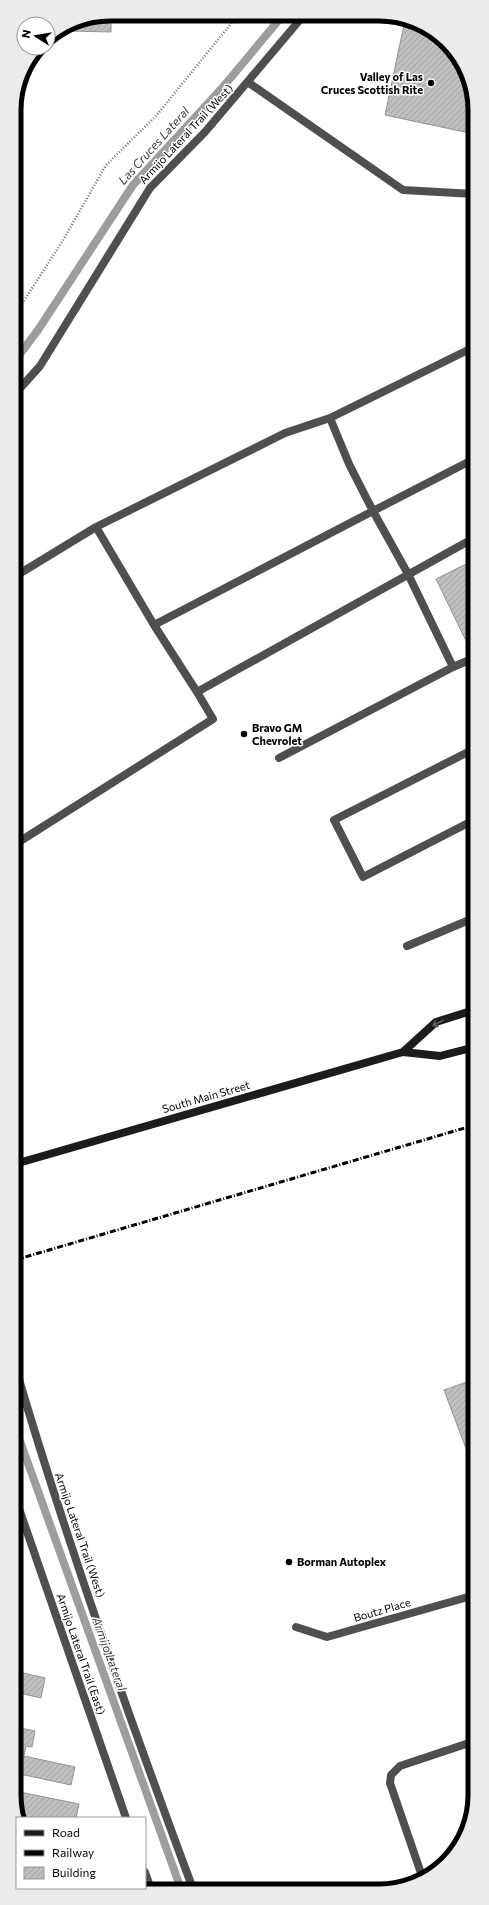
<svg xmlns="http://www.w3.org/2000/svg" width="489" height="1905" font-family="Commissioner,sans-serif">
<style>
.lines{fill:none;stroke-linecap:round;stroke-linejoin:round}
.stream{stroke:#9d9d9d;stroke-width:8}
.building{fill:url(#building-hatch);stroke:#939393}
.path{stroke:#717171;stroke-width:2.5;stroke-dasharray:1 2;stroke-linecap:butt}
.service{stroke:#4f4f4f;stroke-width:8}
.minor{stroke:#4f4f4f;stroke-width:8}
.secondary{stroke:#1c1c1c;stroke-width:8}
.rail{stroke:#000;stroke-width:3;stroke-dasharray:6 2 1 2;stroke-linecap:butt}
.oneway{stroke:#606060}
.poi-dot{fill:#000;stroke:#fff;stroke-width:1.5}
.labels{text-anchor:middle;stroke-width:3;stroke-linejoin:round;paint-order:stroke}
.poi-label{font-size:11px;font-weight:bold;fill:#000;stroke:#fff;text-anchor:start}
.street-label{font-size:11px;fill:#000;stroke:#fff}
.water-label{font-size:12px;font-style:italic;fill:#3e3e3e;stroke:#fff}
.rim{fill:none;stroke:#000;stroke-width:5}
</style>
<defs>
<pattern id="building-hatch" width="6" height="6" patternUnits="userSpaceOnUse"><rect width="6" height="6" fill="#bfbfbf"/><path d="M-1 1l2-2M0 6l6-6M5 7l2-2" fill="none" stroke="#a2a2a2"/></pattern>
</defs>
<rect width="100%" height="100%" fill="#fff"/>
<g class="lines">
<path class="stream" d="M14,362L38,330L133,185L223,87L283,15
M15,1427L181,1889"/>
</g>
<path class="building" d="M111,14V32L70,31V23L74,21Z
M405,20L447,42L465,68L474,98V134L385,115Z
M474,560V647L470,649L436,579Z
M475,1379V1469L474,1470L444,1390Z
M15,1671L45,1678L41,1698L15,1692Z
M15,1727L35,1731L32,1747L26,1746L24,1756L75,1767L71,1785L15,1773Z
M15,1791L79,1804L76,1818H18L15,1807Z"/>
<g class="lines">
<path class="path" d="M14,316L62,242L106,165L156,116L238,15"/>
<path class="service" d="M249,83L403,190L474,194
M14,395L40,366L150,188L205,132L304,15
M474,459L373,511L408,574L453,667L474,658
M96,527L154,625L197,692
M14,577L96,527L285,433L330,418L474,347
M154,625L373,511L349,464L330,418
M474,749L334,820L363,877L474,820
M279,758L453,667
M14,845L213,719L197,692L474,538
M407,946L474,918
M15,1366C67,1543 129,1717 193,1889
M15,1497L126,1818
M145,1872L151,1889
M423,1879L390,1783L391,1775L400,1766L475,1741"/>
<path class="minor" d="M296,1627L327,1637L475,1595"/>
<path class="secondary" d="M403,1052L436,1022L474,1010
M15,1164L403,1052L440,1056L475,1047"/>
<path class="rail" d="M15,1260L475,1125"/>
</g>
<defs><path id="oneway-shaft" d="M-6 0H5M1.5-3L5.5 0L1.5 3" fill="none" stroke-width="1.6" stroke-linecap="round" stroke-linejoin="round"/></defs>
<use class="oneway" href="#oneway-shaft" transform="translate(438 1023) rotate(152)"/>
<g class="poi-dot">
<circle cx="431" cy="83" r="4"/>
<circle cx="244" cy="734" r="4"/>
<circle cx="289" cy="1562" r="4"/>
</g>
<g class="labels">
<g class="poi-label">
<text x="423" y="81" text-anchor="end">Valley of Las<tspan x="423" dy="13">Cruces Scottish Rite</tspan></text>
<text x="252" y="732">Bravo GM<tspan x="252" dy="13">Chevrolet</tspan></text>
<text x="297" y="1566">Borman Autoplex</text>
</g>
<g class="street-label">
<text transform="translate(186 134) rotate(-47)" y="4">Armijo Lateral Trail (West)</text>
<text transform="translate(206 1097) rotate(-16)" y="4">South Main Street</text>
<text transform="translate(80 1535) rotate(71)" y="4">Armijo Lateral Trail (West)</text>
<text transform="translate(382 1610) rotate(-16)" y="4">Boutz Place</text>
<text transform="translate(81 1654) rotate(71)" y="4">Armijo Lateral Trail (East)</text>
</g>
<g class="water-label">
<text transform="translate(154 146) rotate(-48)" y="4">Las Cruces Lateral</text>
<text transform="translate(109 1654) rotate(70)" y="4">Armijo Lateral</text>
</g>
</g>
<path d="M0 0H489V1905H0ZM110 21H379A89 89 0 0 1 468 110V1795A89 89 0 0 1 379 1884H110A89 89 0 0 1 21 1795V110A89 89 0 0 1 110 21Z" fill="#ebebeb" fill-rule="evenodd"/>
<path class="rim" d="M110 21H379A89 89 0 0 1 468 110V1795A89 89 0 0 1 379 1884H110A89 89 0 0 1 21 1795V110A89 89 0 0 1 110 21Z"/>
<rect x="16" y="1817" width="130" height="72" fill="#ffffff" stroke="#999999"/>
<rect x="24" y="1830" width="20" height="6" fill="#1c1c1c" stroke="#999999"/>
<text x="52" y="1837" font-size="12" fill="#000000">Road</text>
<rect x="24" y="1850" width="20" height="6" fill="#000000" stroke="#999999"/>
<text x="52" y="1857" font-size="12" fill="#000000">Railway</text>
<rect x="24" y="1867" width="20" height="12" fill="url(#building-hatch)" stroke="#999999"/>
<text x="52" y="1877" font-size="12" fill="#000000">Building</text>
<g transform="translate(36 36) rotate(282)"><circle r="19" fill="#ffffff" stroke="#999999"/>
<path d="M0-3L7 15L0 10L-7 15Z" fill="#000000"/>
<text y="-6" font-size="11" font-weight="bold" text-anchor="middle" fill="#000000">N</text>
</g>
</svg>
